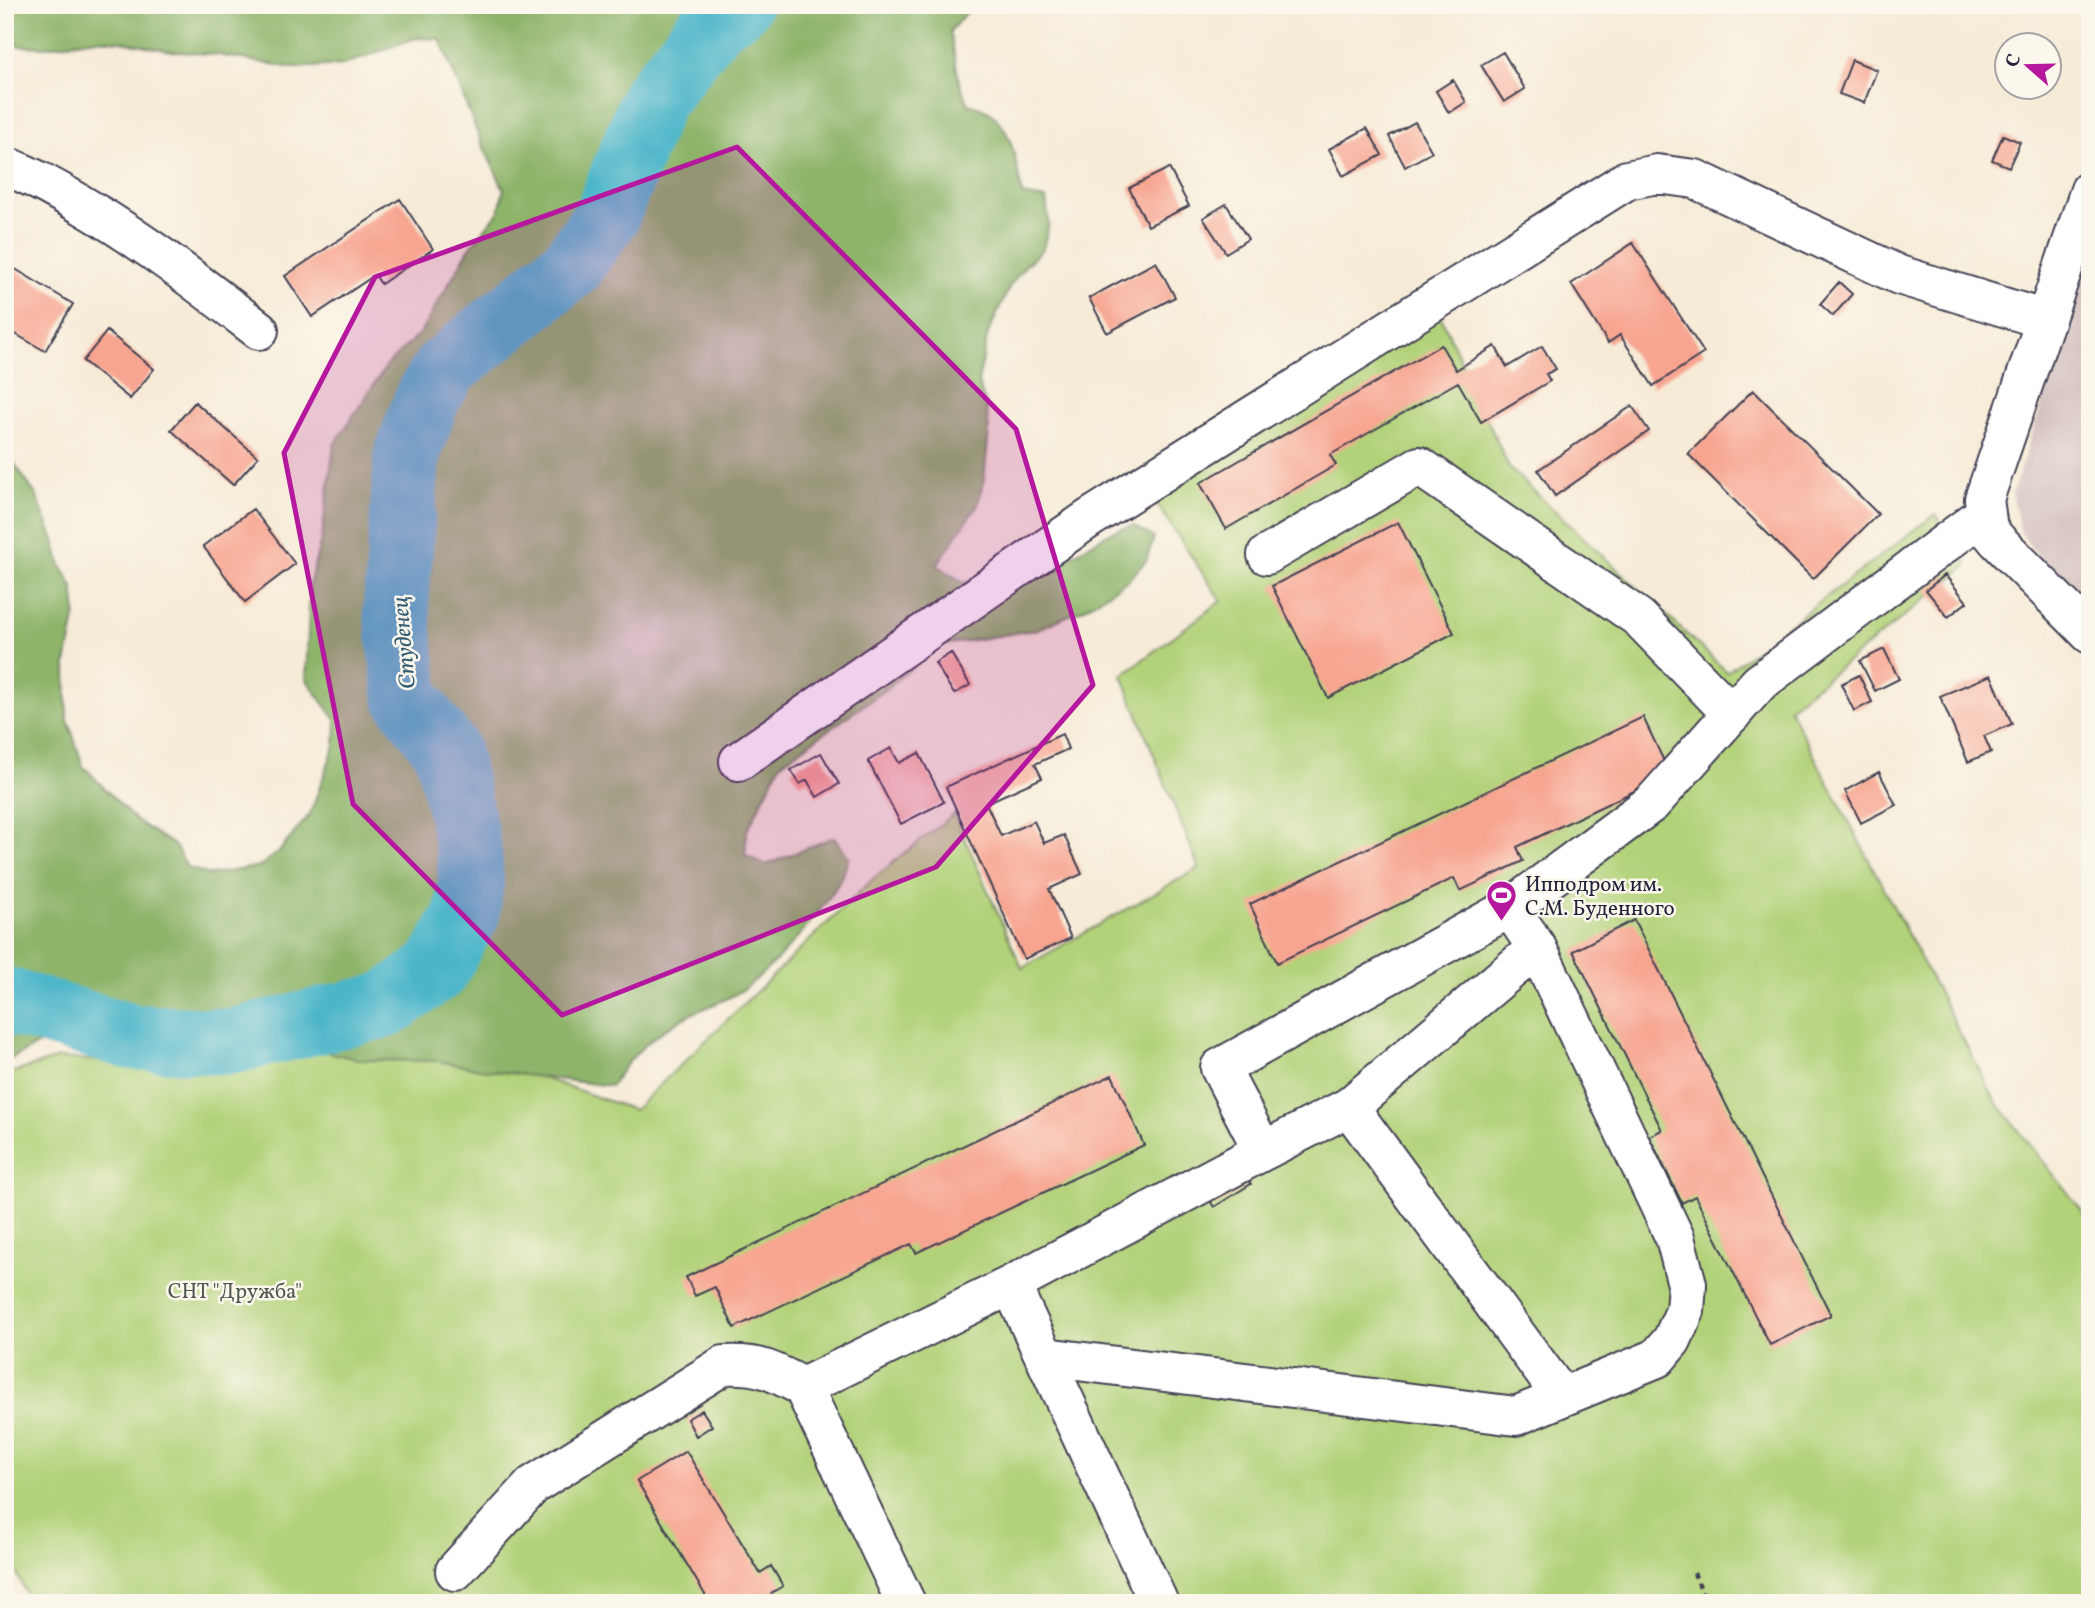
<svg xmlns="http://www.w3.org/2000/svg" width="2095" height="1608" font-family="Vollkorn,serif">
<style>
.industrial{fill:#d1bfbd}
.green{fill:#b2d279;stroke:#6a7a5a;stroke-width:2}
.forest{fill:#8db469;stroke:#586b52;stroke-width:2}
.lines{fill:none;stroke-linecap:round;stroke-linejoin:round}
.river{stroke:#4bb5c9;stroke-width:66}
.building{fill:#f7a590}
.minor-casing{stroke:#424052;stroke-width:42}
.path{stroke:#424052;stroke-width:4.5;stroke-dasharray:5 5;stroke-linecap:butt}
.minor{stroke:#fff;stroke-width:38}
.marked{fill:#b5179e;fill-opacity:0.2;stroke:#b5179e;stroke-width:5;stroke-linejoin:round}
.labels{text-anchor:middle;stroke-width:5;stroke-linejoin:round;paint-order:stroke}
.poi-label{font-size:21px;fill:#22223b;stroke:#fbf7ec;text-anchor:start}
.park-label{font-size:21px;fill:#4d574e;stroke:#fbf7ec}
.water-label{font-size:23px;font-style:italic;fill:#325d74;stroke:#fbf7ec}
</style>
<rect width="100%" height="100%" fill="#fbf7ec"/>
<filter id="ink" filterUnits="userSpaceOnUse"><feTurbulence type="fractalNoise" baseFrequency=".0143" numOctaves="2"/><feDisplacementMap in="SourceGraphic" scale="14" xChannelSelector="R" yChannelSelector="G"/><feConvolveMatrix kernelMatrix="1 2 1 2 8 2 1 2 1" color-interpolation-filters="sRGB"/></filter>
<filter id="wash" filterUnits="userSpaceOnUse"><feTurbulence type="fractalNoise" baseFrequency=".00686" numOctaves="4" result="noise"/><feDisplacementMap in="SourceGraphic" scale="28" xChannelSelector="R" yChannelSelector="G"/><feGaussianBlur stdDeviation="1.57" result="paint"/><feColorMatrix in="noise" values="0 0 0 0 0 0 0 0 0 0 0 0 0 0 0 0 0 1.4 0 .05"/><feComposite in="paint" operator="in"/></filter>
<g filter="url(#wash)">
<rect width="100%" height="100%" fill="#f6ebd7"/>
<path class="industrial" d="M2090,258V610L2051,575L2021,533L2012,494Z"/>
<path class="green" d="M1437,308L1509,468L1727,672L1936,514L1968,565L1789,708L1995,1100L2090,1221V1603H31L12,1564L5,1567V1075L58,1058L177,1066L438,1041L634,1110L875,877L954,814L1022,968L1199,868L1122,675L1221,601L1148,491Z"/>
<path class="forest" d="M5,5H983L967,12L950,31L959,81L968,104C975,106 983,109 989,112C1014,129 1017,168 1022,195L1046,199L1049,224L1043,249L1025,266L1010,286L988,333L978,382L986,405L989,430L984,480L978,504L937,565L964,583L1069,557L1111,532L1133,525L1154,538L1146,561L1128,580L1085,608L1038,629L939,646L877,696L781,763L747,831L745,855L766,865L834,837L849,857C846,865 844,874 839,882C820,914 766,978 734,995C719,1003 704,1008 689,1015C655,1033 631,1054 611,1086L486,1070L437,1061L362,1060L290,1044L48,1039L5,1062V450L36,495L54,540L61,565L73,587L76,613L66,664L67,717L83,766L135,820L175,846L187,867L210,875L260,866L279,852L310,814L335,745L336,720L306,679L310,582L322,536L334,445L387,365L421,332L469,249L499,211L504,189L482,144L440,39L415,38L343,65L293,68L219,55L171,51L121,41L96,39L46,47L20,46L5,41Z"/>
<g class="lines">
<path class="river" d="M5,1000L132,1037L229,1042L386,1005L437,969L467,914L471,880L469,850L447,751L407,698L396,605L407,455L428,396L446,368L571,266L607,215L653,99L713,22L738,5"/>
</g>
<g id="blocks">
<path class="building" d="M1503,52L1525,89L1504,102L1481,65Z
M1852,60L1877,70L1864,103L1839,94Z
M1453,80L1466,102L1449,113L1436,91Z
M1415,122L1432,152L1405,167L1389,136Z
M1367,128L1382,155L1343,176L1329,149Z
M2003,135L2020,142L2009,167L1992,160Z
M1169,168L1189,206L1148,226L1129,188Z
M400,199L433,249L381,284L375,275L312,317L285,276Z
M1226,204L1248,239L1226,253L1203,218Z
M1633,243L1704,353L1653,386L1620,335L1608,343L1571,284Z
M1156,262L1175,297L1107,333L1089,298Z
M7,264L73,304L45,351L5,328V267Z
M1839,282L1852,294L1833,316L1820,304Z
M107,331L154,369L130,399L83,361Z
M1441,345L1456,370L1495,346L1507,367L1542,346L1556,369L1546,374L1550,381L1481,422L1458,382L1330,455L1336,465L1226,529L1200,483Z
M1753,390L1878,514L1813,579L1688,454Z
M195,402L258,457L233,485L171,430Z
M1632,406L1649,431L1555,496L1538,470Z
M253,509L295,564L245,602L203,546Z
M1398,522L1454,633L1328,698L1272,586Z
M1945,575L1967,602L1948,617L1926,590Z
M1884,649L1899,679L1875,691L1860,661Z
M951,653L970,685L954,694L935,663Z
M1859,675L1872,702L1854,711L1841,684Z
M1991,675L2012,724L1984,736L1991,752L1968,762L1940,696Z
M1643,717L1670,774L1517,847L1523,861L1460,891L1454,878L1277,963L1250,904Z
M1062,734L1068,749L1035,764L1042,778L986,803L1001,836L1034,821L1044,843L1064,835L1082,874L1049,889L1071,938L1024,959L946,787Z
M891,748L899,763L919,753L944,802L901,824L868,761Z
M821,753L839,784L817,797L807,780L800,784L791,770Z
M1879,772L1896,805L1861,823L1845,791Z
M1634,920L1831,1315L1770,1345L1695,1196L1682,1203L1649,1136L1662,1130L1573,951Z
M1112,1075L1144,1145L916,1253L911,1244L734,1328L715,1287L695,1296L686,1277Z
M1243,1171L1251,1184L1214,1207L1205,1193Z
M702,1410L712,1426L696,1436L687,1419Z
M686,1451L760,1573L771,1566L783,1586L771,1593L777,1603H710L637,1481Z"/>
</g>
</g>
<g filter="url(#ink)">
<use href="#blocks" fill-opacity="0" stroke="#424052" stroke-width="2"/>
<g class="lines">
<defs>
<path id="minor" d="M5,166C35,177 60,192 87,208C148,244 203,287 259,330
M2090,190L1984,499L1988,529L1997,540L2090,634
M1267,555L1419,466L1639,618L1732,714
M739,761L1090,518L1627,180L1657,174L1695,179L1899,275L2046,320
M1510,908L1537,948L1675,1238L1687,1284L1685,1311L1672,1340L1657,1358L1562,1397L1349,1107L1263,1151L1220,1068L1510,908L1652,803L1759,683L1984,514
M1349,1107L1537,948
M1011,1285L1158,1601L1153,1603
M1045,1357L1516,1416L1562,1397
M455,1571L533,1485L724,1365C759,1363 773,1371 803,1387
M906,1603L803,1387L1011,1285L1263,1151"/>
</defs>
<use href="#minor" class="minor-casing"/>
<path class="path" d="M1694,1573L1707,1603"/>
<use href="#minor" class="minor"/>
</g>
</g>
<path class="marked" d="M737,147L1016,429L1093,685L936,867L562,1015L353,804L284,453L375,277Z"/>
<defs>
<symbol id="stadium-pin" viewBox="-11 -11 22 30"><path d="M0 17L-7.5 6A9.5 9.5 0 1 1 7.5 6Z" fill="#b5179e" stroke="#fbf7ec"/><path d="M0-5a6.5 5 0 1 0 0 10a6.5 5 0 1 0 0-10ZM-3.5-1.8h7v3.6h-7Z" fill="#fff"/></symbol>
</defs>
<g fill-rule="evenodd">
<use href="#stadium-pin" x="1484" y="878" width="35" height="47"/>
</g>
<g class="labels">
<g class="poi-label">
<text x="1525" y="891">Ипподром им.<tspan x="1525" dy="24">С.М. Буденного</tspan></text>
</g>
<g class="park-label">
<text x="235" y="1298">СНТ "Дружба"</text>
</g>
<g class="water-label">
<text transform="translate(403 643) rotate(-95)" y="8">Студенец</text>
</g>
</g>
<rect width="2095" height="1608" fill="none" stroke="#fbf7ec" stroke-width="28"/>
<g transform="translate(2028 66) rotate(290)"><circle r="33" fill="#fbf7ec" stroke="#a4a2a5" stroke-width="2"/>
<path d="M0-5L12 26L0 18L-12 26Z" fill="#b5179e"/>
<text y="-10" font-size="19" font-weight="bold" text-anchor="middle" fill="#22223b">С</text>
</g>
</svg>
